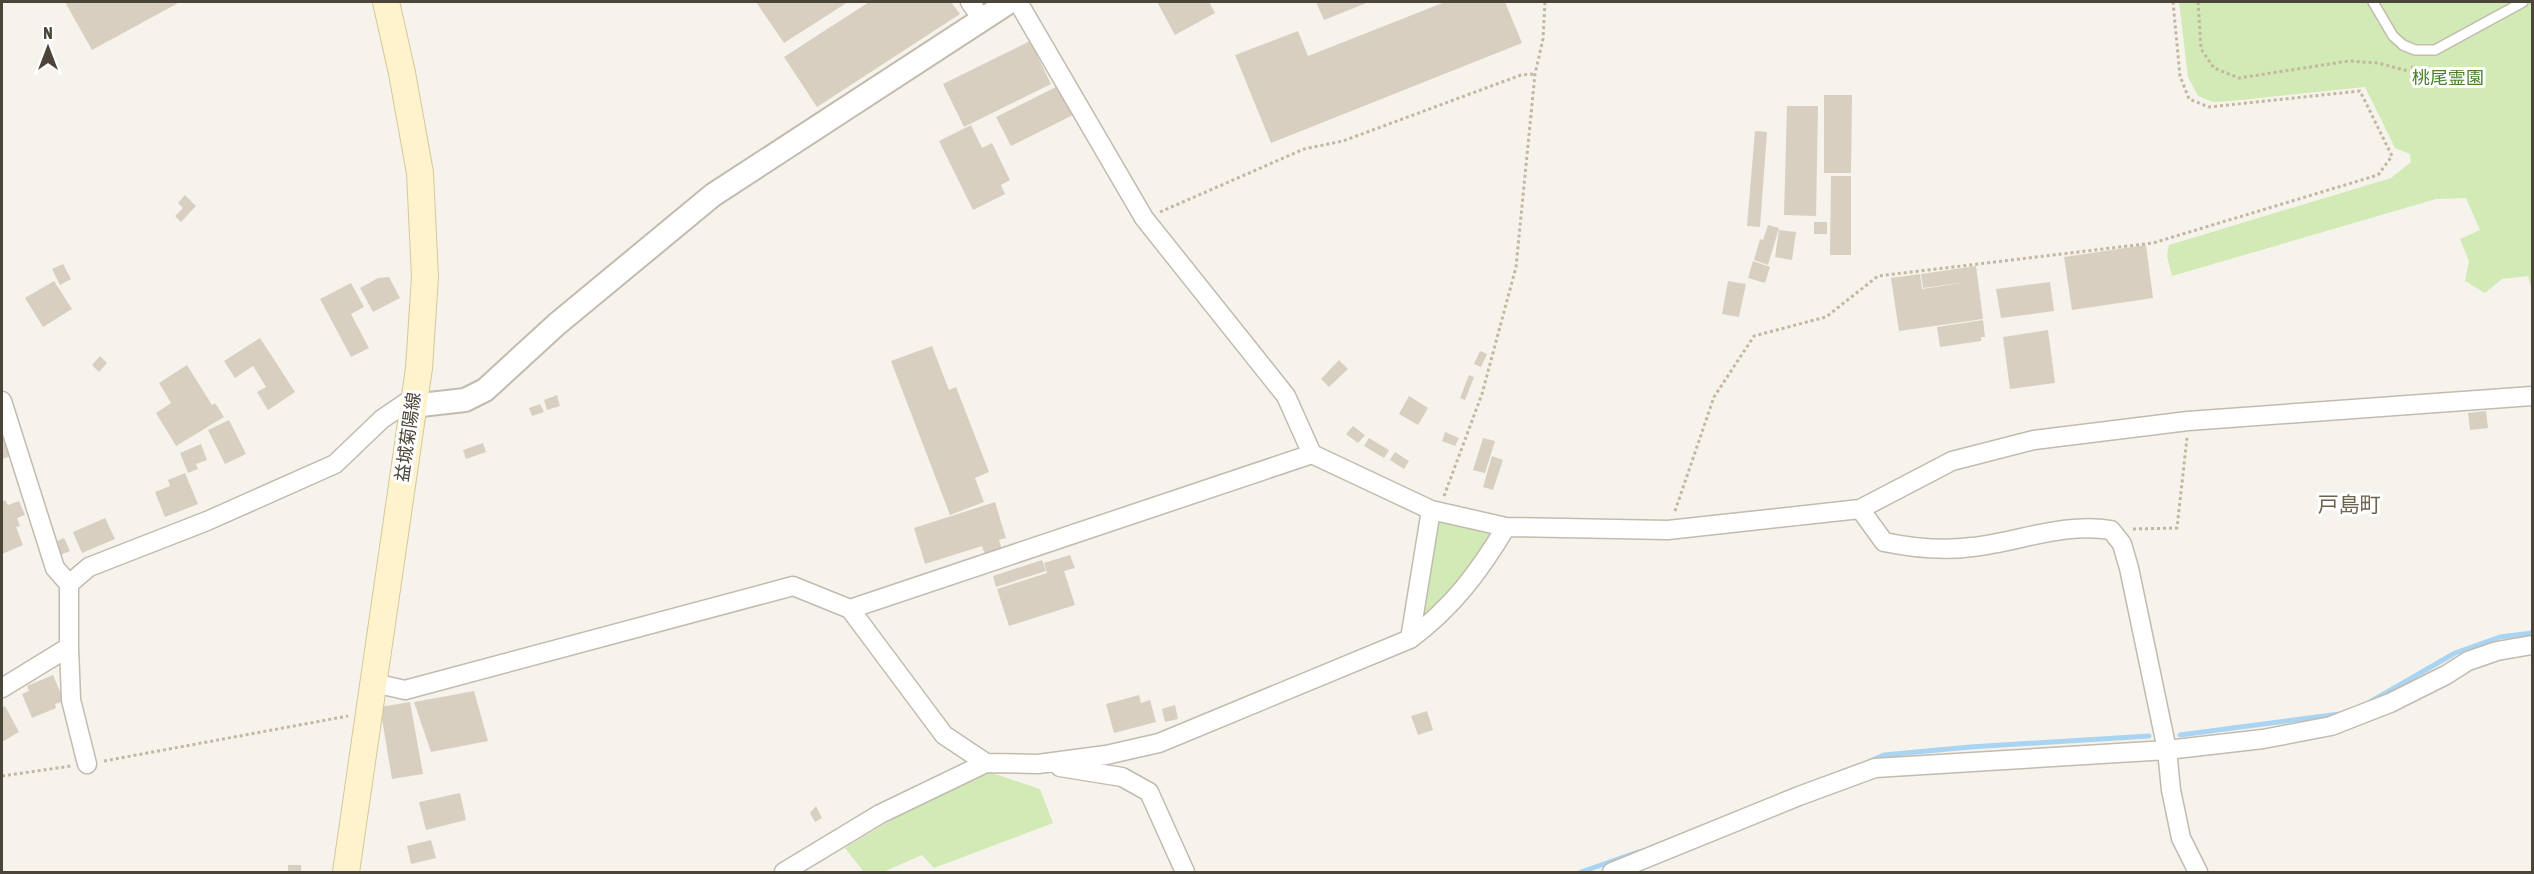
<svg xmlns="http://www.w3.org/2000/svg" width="2534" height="874" font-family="'Asap Condensed','Noto Sans JP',sans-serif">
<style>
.green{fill:#d2eab5}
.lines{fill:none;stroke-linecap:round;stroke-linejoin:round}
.stream{stroke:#a9d4f2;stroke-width:5}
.building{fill:#d8cfc1}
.service-casing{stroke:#c2bbae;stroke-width:12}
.minor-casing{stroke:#c2bbae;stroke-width:21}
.tertiary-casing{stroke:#c2bbae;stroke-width:26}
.secondary-casing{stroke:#d6c79b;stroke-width:28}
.path{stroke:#c4b79f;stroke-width:3;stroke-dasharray:3 3;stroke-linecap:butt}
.service{stroke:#fff;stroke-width:9}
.minor{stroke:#fff;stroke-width:18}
.tertiary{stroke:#fff;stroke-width:22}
.secondary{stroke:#fff3cd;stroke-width:26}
.labels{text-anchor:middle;stroke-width:6;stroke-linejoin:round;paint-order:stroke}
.park-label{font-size:18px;fill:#4a7f2a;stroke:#fff}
.street-label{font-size:18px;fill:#4b4439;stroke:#fff}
.quarter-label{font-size:21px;fill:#6e6250;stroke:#fff}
</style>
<rect width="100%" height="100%" fill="#f6f3ec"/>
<path class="green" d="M2179,2H2532V291L2528,276L2502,279L2485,293L2465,281L2469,261L2460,239L2480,230L2466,198L2436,199L2172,276L2167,256L2169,245L2391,178L2411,162L2410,154L2395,148L2365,87L2231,101L2213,102L2198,96L2188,77Z
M1437,515L1492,530L1488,546L1419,624Z
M977,768L1040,789L1053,823L934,868L922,855L883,872H864L845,848Z"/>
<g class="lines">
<path class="stream" d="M2370,702L2455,653L2500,637L2532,633
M2180,735L2340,714
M1868,762L1884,755L1970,747L2149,736
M1581,872L1638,852"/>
</g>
<path class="building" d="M65,2H180L92,50Z
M756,2H848L784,43Z
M869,2H951L960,14L817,107L784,57Z
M1157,2H1209L1215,13L1175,35Z
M1316,2H1369L1324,20Z
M1445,2H1505L1522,43L1271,143L1235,55L1298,31L1308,56Z
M1030,41L1051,84L964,127L943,84Z
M1058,86L1073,115L1011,146L996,117Z
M1824,95H1852L1851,173H1824Z
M1787,106H1818L1816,216L1784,215Z
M971,125L982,148L992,143L1010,180L1001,185L1005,194L973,210L939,141Z
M1755,131L1767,132L1760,227L1747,226Z
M1831,176H1851V255H1830Z
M185,195L196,206L181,222L175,216L183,208L178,203Z
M1814,222H1827V234H1814Z
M1768,225L1779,228L1768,265L1754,260L1760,239L1763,240Z
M1779,230L1796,232L1792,260L1775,257Z
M2146,245L2153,298L2072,310L2064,257Z
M1753,261L1770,267L1765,283L1748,278Z
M63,264L71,279L60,285L52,269Z
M1976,266L1983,319L1899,331L1891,278L1920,274L1922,289L1967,282L1923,288L1921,274Z
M389,277L400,298L373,312L360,288L378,278Z
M54,281L72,309L43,327L25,298Z
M1728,281L1746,284L1739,317L1722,314Z
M2050,282L2054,311L2001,318L1996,289Z
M351,283L364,307L351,314L369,348L351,357L320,299Z
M1983,320L1985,337H1981V341L1940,347L1937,327Z
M2048,330L2055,383L2010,389L2003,337Z
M260,338L295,392L268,410L257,392L266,387L253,366L235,378L224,361Z
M932,346L949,390L956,387L989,472L975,478L984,502L950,515L891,361Z
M1480,351L1487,354L1481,367L1474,364Z
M100,356L107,363L99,372L92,365Z
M1339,360L1348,369L1329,387L1321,379Z
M187,365L212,405L215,403L224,417L176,446L156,413L171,403L159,383Z
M1469,375L1474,377L1465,400L1460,398Z
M557,395L560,406L547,410L544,400Z
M1409,396L1428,408L1418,425L1399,414Z
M540,404L544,412L532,416L529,408Z
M2486,411L2488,428L2470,430L2468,413Z
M229,420L246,454L225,464L208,430Z
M1353,426L1365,435L1358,443L1346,434Z
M2,431L11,456L2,459Z
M1445,432L1459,438L1455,446L1442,441Z
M1369,438L1389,450L1384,458L1364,446Z
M1483,438L1495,441L1485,473L1473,470Z
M483,443L486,452L466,459L463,450Z
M201,444L207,460L196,464L198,469L188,473L180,453Z
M1395,452L1409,461L1404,469L1390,460Z
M1492,456L1503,460L1493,490L1483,487Z
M185,473L198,504L165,517L155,492L170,486L168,480Z
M5,500L8,505L19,501L25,515L17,518L20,526L16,527L23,545L2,554V502Z
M995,502L1006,538L999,540L1003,553L986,558L982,546L925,564L914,528Z
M105,518L115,539L82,553L73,532Z
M64,538L70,551L58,556L52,543Z
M1070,555L1075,568L1064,571L1075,605L1009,626L997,589L1047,573L1044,563Z
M1042,560L1046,571L996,587L993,576Z
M53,675L64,701L55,704L56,708L32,718L22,694L29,691L27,686Z
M474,691L488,741L431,752L414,702Z
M1139,695L1141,703L1150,700L1156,722L1114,733L1106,704Z
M410,702L423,774L392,779L380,707Z
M1175,705L1178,719L1165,722L1162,709Z
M5,706L19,732L2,742V708Z
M1427,711L1433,730L1418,735L1411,716Z
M460,793L466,820L426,830L419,802Z
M816,806L822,818L815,822L810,813Z
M431,840L436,858L411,864L407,846Z
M288,865H301V872H288Z"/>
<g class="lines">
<defs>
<path id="service" d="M2373,2L2393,36L2403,45L2415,50H2435L2523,2"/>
<path id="minor" d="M970,2L982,19
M1018,2L1144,218L1286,396L1312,454L1431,510L1506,527L1668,530L1860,509L1952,461L2034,440L2188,421L2532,396
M2,401L55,568L69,584
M1860,509L1884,542C1913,548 1943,551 1972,547C2018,542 2064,522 2111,530L2122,544L2129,568L2167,750L2171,790L2181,838L2198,872
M850,609L1312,454
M1410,639C1452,608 1479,572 1506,527
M69,647L71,700L87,764
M374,683L405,690L793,586L850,609L944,735L986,763
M2,688L69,647V584L89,567L207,521L335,464L382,419L413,398
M1060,767L1122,777L1149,792L1185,872
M784,872L880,814L986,763L1038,764L1106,755L1159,743L1410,639L1431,510
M1612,872L1799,796L1875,768L2167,750L2263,739L2331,726L2390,703L2446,675L2468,661L2497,651L2532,645"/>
<path id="tertiary" d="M412,406L465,400L485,390L557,324L713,195L1009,2"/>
<path id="secondary" d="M346,872L419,368L425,277L420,173L402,73L386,2"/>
</defs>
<use href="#service" class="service-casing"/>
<use href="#minor" class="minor-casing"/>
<use href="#tertiary" class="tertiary-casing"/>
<use href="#secondary" class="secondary-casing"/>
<path class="path" d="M2198,2L2201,49L2214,68L2239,78L2349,61L2378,63L2412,72L2413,64
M1160,212L1304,149L1343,141L1521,75L1535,74
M1444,496L1482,394L1516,267L1535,74L1543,39L1545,2
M1675,511L1714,397L1754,336L1826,317L1878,276L2153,243L2378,175L2392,156L2360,91L2209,107L2189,99L2180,76L2173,2
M2133,529L2177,528L2187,438
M104,761L348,716
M2,776L71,766"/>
<use href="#service" class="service"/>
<use href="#minor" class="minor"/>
<use href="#tertiary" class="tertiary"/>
<use href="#secondary" class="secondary"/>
</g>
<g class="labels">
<g class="park-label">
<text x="2448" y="84">桃尾霊園</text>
</g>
<g class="street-label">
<text transform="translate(408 437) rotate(-82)" y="6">益城菊陽線</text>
</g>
<g class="quarter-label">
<text x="2349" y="512">戸島町</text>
</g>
</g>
<rect width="2534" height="874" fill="none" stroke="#4b4439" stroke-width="6"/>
<g transform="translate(48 48)" stroke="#ffffff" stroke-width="4.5" paint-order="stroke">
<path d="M0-4.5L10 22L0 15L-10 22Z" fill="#4b4439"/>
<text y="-9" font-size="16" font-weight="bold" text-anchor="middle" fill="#4b4439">N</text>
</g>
</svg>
